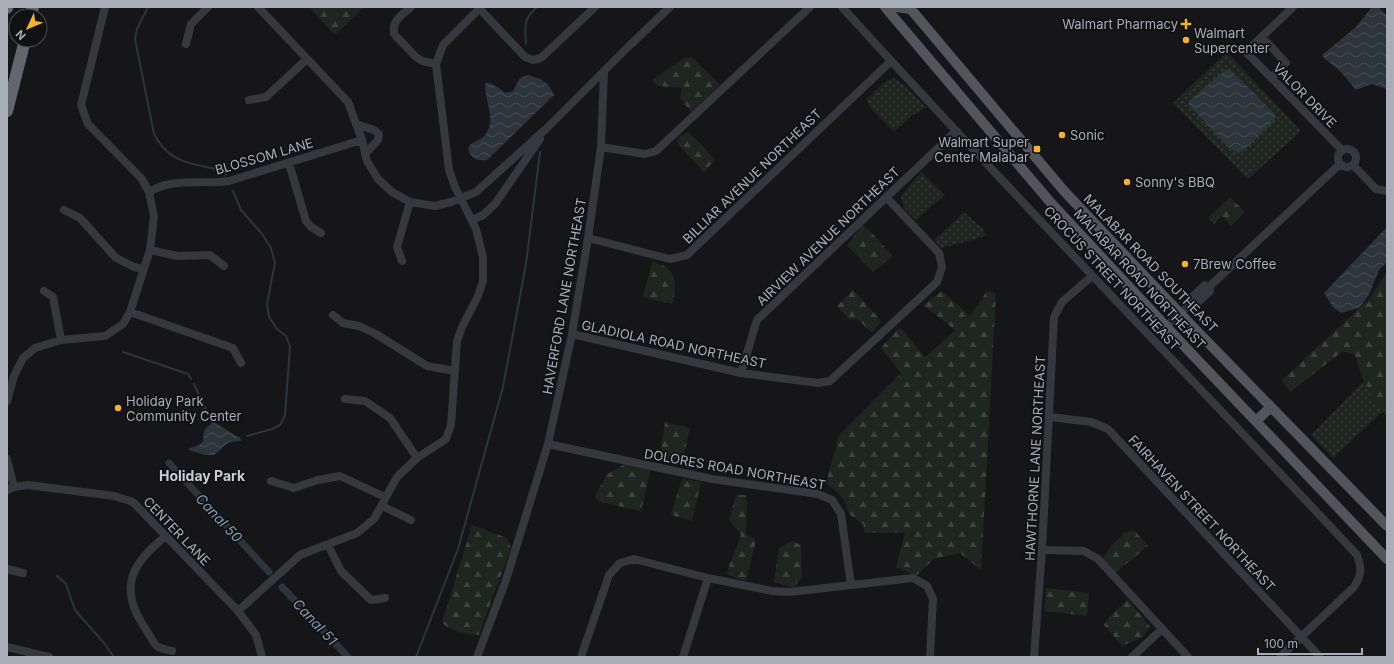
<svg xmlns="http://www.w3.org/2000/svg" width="1394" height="664" font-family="Inter,sans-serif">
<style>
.grass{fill:url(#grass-dots);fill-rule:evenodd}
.forest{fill:url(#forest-firs)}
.water{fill:url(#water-waves)}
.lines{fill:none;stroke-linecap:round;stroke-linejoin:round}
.stream{stroke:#2c353c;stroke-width:2}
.canal{stroke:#2c353c;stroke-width:7}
.minor{stroke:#37383d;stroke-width:8}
.major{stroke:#53555c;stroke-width:10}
.highway{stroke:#63666e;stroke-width:12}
.poi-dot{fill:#f2b134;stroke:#111113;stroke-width:1.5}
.labels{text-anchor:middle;stroke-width:3.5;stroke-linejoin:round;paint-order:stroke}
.poi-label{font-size:13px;fill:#a8adb8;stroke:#111113;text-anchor:start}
.street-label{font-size:13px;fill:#a8adb8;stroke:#111113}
.neighbourhood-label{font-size:14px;font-weight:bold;fill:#c9ccd4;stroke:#111113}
.water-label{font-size:14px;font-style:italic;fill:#7f9bb3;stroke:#111113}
</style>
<defs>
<pattern id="grass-dots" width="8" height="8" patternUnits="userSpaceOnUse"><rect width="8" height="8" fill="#1e261f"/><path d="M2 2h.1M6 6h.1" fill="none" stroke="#3c433d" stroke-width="1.8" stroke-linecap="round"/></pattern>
<pattern id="forest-firs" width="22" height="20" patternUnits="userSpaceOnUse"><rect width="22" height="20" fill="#1e261f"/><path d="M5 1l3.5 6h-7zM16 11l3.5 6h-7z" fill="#3c433d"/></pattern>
<pattern id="water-waves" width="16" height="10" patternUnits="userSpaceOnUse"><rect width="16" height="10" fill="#2c353c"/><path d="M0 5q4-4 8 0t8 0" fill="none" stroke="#485056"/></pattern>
</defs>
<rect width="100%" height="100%" fill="#161618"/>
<path class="grass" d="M1227,52L1301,131L1248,179L1173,103ZM1226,69H1230L1276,115L1274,121L1243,151L1238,153L1230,149L1195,113L1190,100Z
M894,78L905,86L927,107L919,112L912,115L894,132L872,110L866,99L886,81Z
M921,172L945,195L916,220L904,208L901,196Z
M964,212L982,228L986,236L942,248L934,240Z
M1364,381L1378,408L1387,405V417L1383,412L1380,414L1333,458L1311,435Z"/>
<path class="forest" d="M309,7H364L335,35Z
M692,57L720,85L691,112L680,98L682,88L658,86L652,80L684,58Z
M688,132L701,144L715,160L704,172L677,143L680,136Z
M1230,197L1245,212L1231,226L1222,216L1214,224L1208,218Z
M862,226L869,230L893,256L873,272L847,245Z
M652,262C655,263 661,264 664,266C678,273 676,291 672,304L643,297Z
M1387,272V405L1378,408L1362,377L1355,355L1343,351L1290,392L1282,380L1368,300Z
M853,290L877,316L881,322L872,333L857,319L850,320L837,306Z
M942,291L970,316L987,291L996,293L981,570L960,553L934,559L916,576L896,567L905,533H865L863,524L849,514L844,500L836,491L826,483L839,435L901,373L881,348L900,327L925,357L955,330L923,305Z
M665,422L690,428L681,466L659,461Z
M625,464L651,470L641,511L600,502L595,497L607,474Z
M682,479L701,482L692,521L671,515Z
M736,495H747L746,534L756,540L746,581L726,574L741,535L729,519Z
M472,525L507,538L511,548L479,635C466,634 452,632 442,623Z
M1135,531L1148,546L1115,573L1102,560L1111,546L1125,532Z
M792,541L801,545L802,577L793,588L774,582L779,548Z
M1046,588L1089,593L1087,616L1044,611Z
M1128,599L1150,627L1143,637L1122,646L1104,625L1110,616Z"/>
<path class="water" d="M1372,7H1378L1387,15V89L1372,84L1356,90L1340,71L1325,59L1322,55L1356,27Z
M1226,69H1230L1276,115L1274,121L1243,151L1238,153L1230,149L1188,105L1190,100Z
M529,75C543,80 548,81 554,95L487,160C476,161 471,159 468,148C473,140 479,142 485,135C498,118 482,97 486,83L492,84L506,93L513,91L520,78Z
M1387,227V262L1379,270L1369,295L1359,308L1341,313L1333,307L1324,293Z
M214,422L238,437H240L241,441C221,442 228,446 214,455H205L189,450V448C212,443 198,438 206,428C208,426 211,424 214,422Z"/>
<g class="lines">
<path class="stream" d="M148,7L137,29L135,39L154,134C170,165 193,163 223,171L226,175
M526,44C525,26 523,19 537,7
M233,191L241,210L262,234L271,248L275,263L267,304L269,317L277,329L286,336L290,346L285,415L280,425L272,429L247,436
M123,352L188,374L191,379
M194,384L212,423
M57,576L66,584L75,610L104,643L114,657
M416,657L458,549L503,387L526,264L540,152"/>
<path class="canal" d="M169,463L269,572
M282,587L348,657"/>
<path class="minor" d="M258,7L348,102L362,140L367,161L378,179L392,192L410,202L435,206L451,202L476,192L547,128L628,47L670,7
M411,7C401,16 392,20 394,34L416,57L422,61L436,64
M478,7L525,57L533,60L541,58L595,7
M842,7C1010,193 1186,372 1357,555C1362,569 1362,574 1354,587L1280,657
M1293,7L1246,52L1342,150
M1262,37L1286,63L1271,78
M186,44L191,24L208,7
M249,100L266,97L307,59
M356,124L374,130L379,134L378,140L365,154
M601,147L645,154L656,151L810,7
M1338 158a9 9 0 1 1 18 0a9 9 0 1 1-18 0Z
M289,163L306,221L311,227L321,233
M1353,165L1376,189L1387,191
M149,192C172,177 203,185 229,181L362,140
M64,210L80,218L116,258L134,267L143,269
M472,220L483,215L495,204L540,139
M588,238L670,259L687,255L891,61
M150,250L177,256L210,255L224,266
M402,261L397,247L410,202
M44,291L53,297L61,340
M1189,306V300L1205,285L1209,287L1340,164
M130,312L233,348L241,363
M333,315L343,323L359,326L376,334L427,366L455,371
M1166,327L1187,307L1189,306H1194L1210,291L1209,287
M572,334L741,373L818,383L830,381L937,282L942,267L939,253L886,197
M741,373L757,320L956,131
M345,399L365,401L390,418L417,458
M7,401L14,376L23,358L35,348L61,340L105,336L123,324L130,312L150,250L154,216L149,192L142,179L88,124L81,105L105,7
M1050,417L1091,422L1108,429L1320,657
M548,444L712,479L818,494L832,500L841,514L851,585
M7,459L14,487L7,490
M271,481L294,488L318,480L340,476L385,497
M14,487L28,485L114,496L133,502L238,611L256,635L262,657
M382,506L411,520
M166,536C133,562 118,586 143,625C147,630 153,643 157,646C161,649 168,650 172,651
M328,545L341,571L371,600L385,598
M1042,550L1084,551L1098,559L1188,657
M7,569L23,573
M238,611L300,555L357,533L374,519L397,477L417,458L446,439L451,425L457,341L462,327L478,296L483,281V257L476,229L455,187L449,170L436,64L443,45L481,7
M7,647L49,657
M477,657L506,580L548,444L572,334L588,238L601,147L604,71
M581,657L609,575L620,563L634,559L708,578L772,591L790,592L913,578L927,586L933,599L930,657
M683,657L708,578
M1034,657L1042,550L1054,317L1062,302L1092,276
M1132,657L1162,629"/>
<path class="major" d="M885,7L1051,203L1188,350L1387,559
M896,7L911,9
M909,7L1064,191L1190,324L1387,526
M1256,421L1271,407"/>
<path class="highway" d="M7,8V7
M30,16L33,7
M7,111L25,40"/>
</g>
<g class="poi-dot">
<path d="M1184 18h4v4h4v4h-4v4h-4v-4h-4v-4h4z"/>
<circle cx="1186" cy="40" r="4"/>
<circle cx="1062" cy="135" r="4"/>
<rect x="1033" y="145" width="8" height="8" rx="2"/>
<circle cx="1127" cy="182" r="4"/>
<circle cx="1185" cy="264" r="4"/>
<circle cx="118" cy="408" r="4"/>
</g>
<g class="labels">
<g class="poi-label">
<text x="1178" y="29" text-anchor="end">Walmart Pharmacy</text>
<text x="1194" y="38">Walmart<tspan x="1194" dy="15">Supercenter</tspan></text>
<text x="1070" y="140">Sonic</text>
<text x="1029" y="147" text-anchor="end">Walmart Super<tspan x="1029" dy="15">Center Malabar</tspan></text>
<text x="1135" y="187">Sonny's BBQ</text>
<text x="1193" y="269">7Brew Coffee</text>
<text x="126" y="406">Holiday Park<tspan x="126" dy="15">Community Center</tspan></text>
</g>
<g class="street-label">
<text transform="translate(1305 95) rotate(46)" y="5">VALOR DRIVE</text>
<text transform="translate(264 156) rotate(-16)" y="5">BLOSSOM LANE</text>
<text transform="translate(752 176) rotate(-44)" y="5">BILLIAR AVENUE NORTHEAST</text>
<text transform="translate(828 236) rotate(-44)" y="5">AIRVIEW AVENUE NORTHEAST</text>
<text transform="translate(1151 263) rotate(46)" y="5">MALABAR ROAD SOUTHEAST</text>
<text transform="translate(1112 278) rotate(47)" y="5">CROCUS STREET NORTHEAST</text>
<text transform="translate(1140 279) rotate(47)" y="5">MALABAR ROAD NORTHEAST</text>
<text transform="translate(564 296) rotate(-80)" y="5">HAVERFORD LANE NORTHEAST</text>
<text transform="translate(674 344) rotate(12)" y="5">GLADIOLA ROAD NORTHEAST</text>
<text transform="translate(1035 458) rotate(-87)" y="5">HAWTHORNE LANE NORTHEAST</text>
<text transform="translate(735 469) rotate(10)" y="5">DOLORES ROAD NORTHEAST</text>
<text transform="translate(1202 513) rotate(47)" y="5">FAIRHAVEN STREET NORTHEAST</text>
<text transform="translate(177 531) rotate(46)" y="5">CENTER LANE</text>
</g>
<g class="neighbourhood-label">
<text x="202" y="481">Holiday Park</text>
</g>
<g class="water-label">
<text transform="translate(219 518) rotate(47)" y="5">Canal 50</text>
<text transform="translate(315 622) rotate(47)" y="5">Canal 51</text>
</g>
</g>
<rect width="1394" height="664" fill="none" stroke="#a8adb8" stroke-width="16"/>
<g transform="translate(28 28) rotate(226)"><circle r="19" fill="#111113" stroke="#4d4f55"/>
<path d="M0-3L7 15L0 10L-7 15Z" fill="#f2b134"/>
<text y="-6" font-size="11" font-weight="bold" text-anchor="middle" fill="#a8adb8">N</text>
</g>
<path d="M1258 648v6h104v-6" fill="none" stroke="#a8adb8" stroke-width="2"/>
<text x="1264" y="648" font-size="12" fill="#a8adb8" stroke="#111113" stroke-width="3" paint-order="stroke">100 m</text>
</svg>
